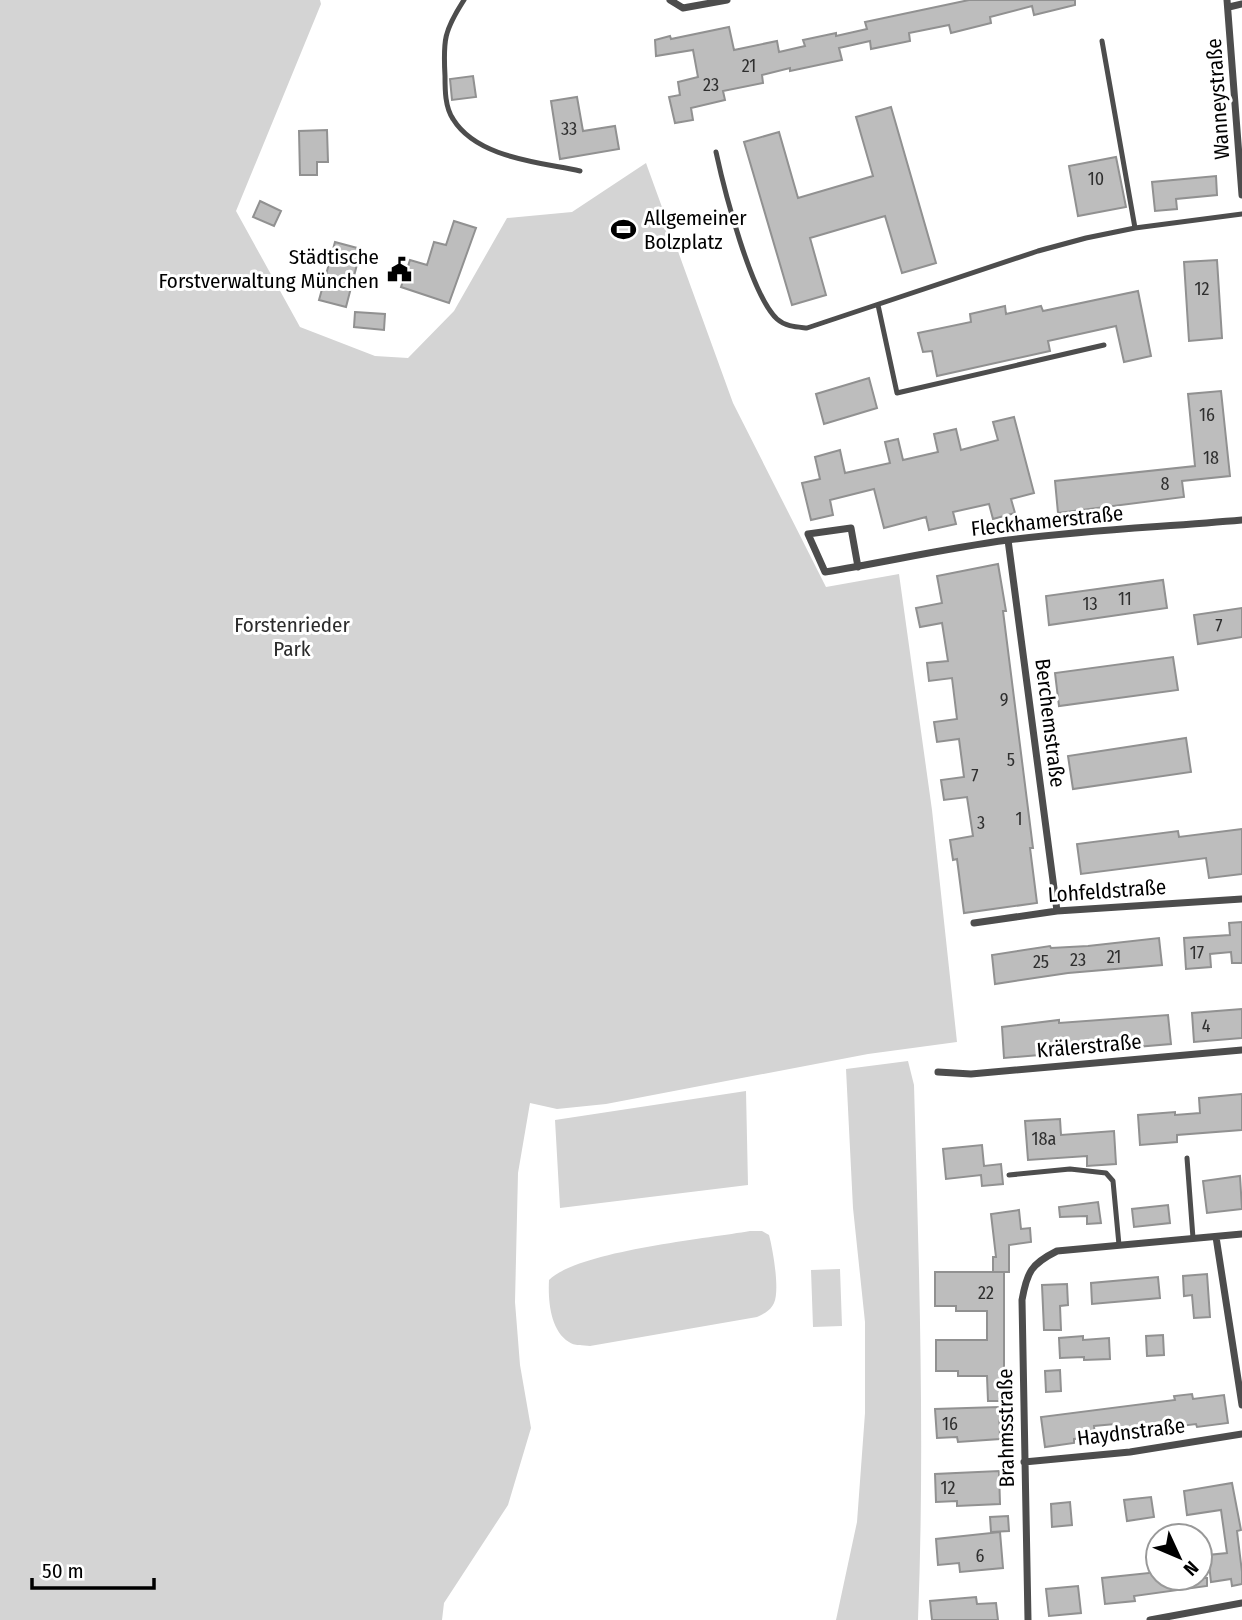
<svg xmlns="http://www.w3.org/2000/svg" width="1242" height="1620" font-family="'Fira Sans Condensed',sans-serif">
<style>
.green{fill:#d4d4d4}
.building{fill:#bdbdbd;stroke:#919191;stroke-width:2}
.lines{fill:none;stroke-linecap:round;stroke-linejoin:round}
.lane{stroke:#4d4d4d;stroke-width:5}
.street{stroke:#4d4d4d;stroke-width:7}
.labels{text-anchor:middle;stroke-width:6;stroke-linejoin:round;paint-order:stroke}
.number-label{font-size:18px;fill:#2f2f2f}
.street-label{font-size:21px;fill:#000;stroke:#fff}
.poi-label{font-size:21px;fill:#000;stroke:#fff;text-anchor:start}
.park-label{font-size:21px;fill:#2b2b2b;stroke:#fff}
</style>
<rect width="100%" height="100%" fill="#fff"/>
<path class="green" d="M0,0H320L321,4L236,211L300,327L375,356L408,358L454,311L507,218L572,212L646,163L733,403L826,587L899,574L932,810L957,1042L868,1054L606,1104L557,1109L530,1103L518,1173L515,1302L520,1365L531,1428L508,1505L444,1603L442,1620H0Z
M908,1061L914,1085C919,1264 925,1442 918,1620H836L857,1522L865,1413V1322L853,1208L846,1069Z
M746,1091L748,1185L560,1208L555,1120Z
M750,1231H762L769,1235C773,1250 780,1290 774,1303C770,1311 765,1313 757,1317L590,1346C583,1345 574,1346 569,1342C550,1330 548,1300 549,1280C579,1251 704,1239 750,1231Z
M840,1269L842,1326L813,1327L811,1270Z"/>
<path class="building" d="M969,0H1075V5L1034,15L1032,6L990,17L991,23L951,33L949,25L909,33L910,41L871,49L870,41L839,48L842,60L790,71V68L762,75L763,83L723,91L725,100L691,108L693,120L675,123L669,97L680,95L678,82L698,77L693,50L656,56L655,40L670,36L671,39L729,27L734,50L777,41L779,52L805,46L803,40L836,33V36L867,29L865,22Z
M473,76L476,97L452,100L450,79Z
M577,97L583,131L615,126L619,149L560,159L551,101Z
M891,107L936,263L902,273L885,216L810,238L826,295L792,305L744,142L779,132L798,198L873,176L856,117Z
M327,130L328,162H317V175H300L299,131Z
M1116,157L1126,207L1078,216L1069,166Z
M1216,176L1217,195L1176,199L1177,209L1155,211L1152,182Z
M260,201L281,211L274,226L253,217Z
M454,221L476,228L449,303L401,287L410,260L427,265L434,242L446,245Z
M335,242L361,249L346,307L319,300Z
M1217,260L1222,338L1189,341L1184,262Z
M1138,291L1151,356L1124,362L1116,326L1048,341L1050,351L937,376L932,351L923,352L918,333L971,322L970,314L1005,306L1006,314L1041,306L1043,311Z
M355,312L385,314L384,330L354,327Z
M869,378L877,408L824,424L816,394Z
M1221,391L1230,476L1182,481L1184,497L1058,513L1055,481L1195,466L1188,394Z
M1014,417L1034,493L1011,499L1015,513L993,519L989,504L953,512L956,524L929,530L926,517L884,528L874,489L830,500L833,515L811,520L802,483L820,479L815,457L840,450L845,473L890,463L885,442L898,439L903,460L938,452L934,434L956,429L961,450L998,440L993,422Z
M998,564L1006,611H1003L1033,848H1030L1037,903L964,913L957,859L953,860L950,840L973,836L967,797L944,800L941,780L964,777L959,739L937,742L934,722L957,719L952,678L929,681L927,663L948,661L942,623L920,627L916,608L942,603L937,576Z
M1163,580L1167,608L1049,625L1046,596Z
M1242,608V637L1198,644L1194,615Z
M1173,657L1178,690L1059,706L1055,673Z
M1186,738L1191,772L1073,789L1068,756Z
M1242,829V874L1209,878L1206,858L1081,874L1077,844L1178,831L1179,837Z
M1242,922V963H1232L1231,952L1210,954L1211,967L1186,969L1184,938L1230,935L1229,923Z
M1159,938L1162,965L1068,973L995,984L992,955L1050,946L1051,948L1088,946Z
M1242,1009V1038L1194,1042L1192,1013Z
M1168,1015L1171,1044L1004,1058L1002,1027L1059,1020V1023Z
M1242,1094V1130L1177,1135V1142L1140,1145L1138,1115L1175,1112V1115L1200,1113L1199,1098Z
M1060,1119L1061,1135L1114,1131L1116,1164L1087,1166V1156L1028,1160L1025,1121Z
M982,1145L984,1166L1001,1164L1003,1184L982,1186L981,1175L946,1179L943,1149Z
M1240,1176L1242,1209L1207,1213L1203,1181Z
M1098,1202L1101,1223L1087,1224V1216L1060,1217L1059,1207Z
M1168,1205L1170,1223L1134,1227L1132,1209Z
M1019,1210L1021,1229L1030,1228L1031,1242L1009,1245V1272H993V1257H996L991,1214Z
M935,1272H1004V1401H988L987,1376H958V1371H936V1340H987V1311H956V1306H935Z
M1207,1274L1210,1317L1194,1318L1192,1295L1184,1296L1183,1276Z
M1158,1277L1160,1298L1092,1304L1091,1283Z
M1067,1284L1068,1305L1060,1306L1061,1330H1044L1042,1285Z
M1163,1335L1164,1355L1147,1356L1146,1336Z
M1083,1336V1340L1109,1338L1110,1359L1084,1360V1357L1060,1358L1059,1338Z
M1060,1370L1061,1391L1046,1392L1045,1371Z
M1192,1394L1193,1399L1224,1395L1228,1423L1197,1427L1196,1424L1116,1434L1115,1424L1094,1426L1095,1437L1074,1439V1443L1045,1447L1041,1417L1175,1400L1174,1396Z
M999,1407L1000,1439L958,1442L957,1437L937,1438L935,1409Z
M999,1471L1000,1504L957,1506V1501L936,1502L935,1474Z
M1232,1483L1241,1530L1237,1531L1242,1572V1584L1232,1586L1231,1579L1211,1582L1208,1555L1227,1553L1221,1510L1187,1515L1184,1491Z
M1151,1497L1154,1517L1127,1521L1124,1500Z
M1070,1502L1072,1525L1052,1527L1051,1504Z
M1008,1516L1009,1531L991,1532L990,1517Z
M1000,1532L1003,1568L960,1572L959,1563L938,1565L936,1539Z
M1158,1572V1578H1207V1586L1134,1596L1135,1601L1105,1604L1102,1578Z
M1078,1586L1081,1613L1049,1616L1046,1589Z
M976,1597L977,1604L996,1603L998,1620H932L930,1601Z"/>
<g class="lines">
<path class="lane" d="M464,0C444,31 443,40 445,76C445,90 445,107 453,119C477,158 539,162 580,171
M1102,41L1135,228
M716,152C724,189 751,295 777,319C786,327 797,327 807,328L1038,251L1086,238L1135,228L1242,214
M878,305L897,393L1104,345
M1187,1158L1193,1238
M1009,1175L1070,1169L1106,1173L1113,1181L1119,1245"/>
<path class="street" d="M670,0L683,8L727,0
M1227,0L1242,195
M1229,7L1242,4
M1008,540L1057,911
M858,567L851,528L808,534L825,572C886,562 947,548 1008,540C1086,530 1164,527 1242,520
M974,923L1057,911L1242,899
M938,1072L971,1074L1242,1050
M1216,1237L1242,1405
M1024,1462L1130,1452L1242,1434
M1028,1620L1022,1300C1027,1272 1031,1264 1057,1251L1242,1234
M1150,1620L1242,1603"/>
</g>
<defs>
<symbol id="stadium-bare" viewBox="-9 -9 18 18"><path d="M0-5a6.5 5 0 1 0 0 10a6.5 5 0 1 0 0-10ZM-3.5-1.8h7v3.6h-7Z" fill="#000" stroke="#fff" stroke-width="2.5" paint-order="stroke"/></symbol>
<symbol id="civic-bare" viewBox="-9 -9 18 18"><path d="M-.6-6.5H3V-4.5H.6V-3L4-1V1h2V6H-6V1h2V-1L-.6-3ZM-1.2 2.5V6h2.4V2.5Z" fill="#000" stroke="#fff" stroke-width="2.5" paint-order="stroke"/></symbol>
</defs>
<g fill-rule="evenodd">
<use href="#stadium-bare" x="606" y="212" width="35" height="35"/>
<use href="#civic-bare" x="382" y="252" width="35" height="35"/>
</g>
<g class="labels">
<g class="number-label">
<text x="749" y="72">21</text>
<text x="711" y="91">23</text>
<text x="569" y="135">33</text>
<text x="1096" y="185">10</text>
<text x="1202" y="295">12</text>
<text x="1207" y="421">16</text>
<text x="1211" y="464">18</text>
<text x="1165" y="490">8</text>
<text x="1125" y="605">11</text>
<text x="1090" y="610">13</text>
<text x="1219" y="632">7</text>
<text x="1004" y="706">9</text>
<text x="1011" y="766">5</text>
<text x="975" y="782">7</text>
<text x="1019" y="825">1</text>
<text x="981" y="829">3</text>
<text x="1197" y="959">17</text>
<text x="1114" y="963">21</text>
<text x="1078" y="966">23</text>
<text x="1041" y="968">25</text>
<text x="1206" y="1032">4</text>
<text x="1044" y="1145">18a</text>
<text x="986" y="1299">22</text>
<text x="950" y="1430">16</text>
<text x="948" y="1494">12</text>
<text x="980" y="1562">6</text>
</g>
<g class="street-label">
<text transform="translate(1218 99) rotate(-94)" y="7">Wanneystraße</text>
<text transform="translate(1047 521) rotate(-6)" y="7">Fleckhamerstraße</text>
<text transform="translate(1050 723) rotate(83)" y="7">Berchemstraße</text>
<text transform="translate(1107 891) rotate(-4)" y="7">Lohfeldstraße</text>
<text transform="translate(1089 1046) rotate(-5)" y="7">Krälerstraße</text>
<text transform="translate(1006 1428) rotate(-91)" y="7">Brahmsstraße</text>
<text transform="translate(1131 1432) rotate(-7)" y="7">Haydnstraße</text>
</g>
<g class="poi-label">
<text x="644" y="225">Allgemeiner<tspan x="644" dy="24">Bolzplatz</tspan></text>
<text x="379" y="264" text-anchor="end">Städtische<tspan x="379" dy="24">Forstverwaltung München</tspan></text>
</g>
<g class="park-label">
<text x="292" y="632">Forstenrieder<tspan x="292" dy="24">Park</tspan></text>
</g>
</g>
<g transform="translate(1179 1557) rotate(134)"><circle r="33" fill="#ffffff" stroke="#999999" stroke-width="2"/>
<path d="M0-5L12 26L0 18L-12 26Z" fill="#000000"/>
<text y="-10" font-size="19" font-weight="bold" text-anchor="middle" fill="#000000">N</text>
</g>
<path d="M32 1578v10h122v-10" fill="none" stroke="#000000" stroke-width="3.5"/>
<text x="42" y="1578" font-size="21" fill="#000000" stroke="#ffffff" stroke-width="5" paint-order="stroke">50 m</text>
</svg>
